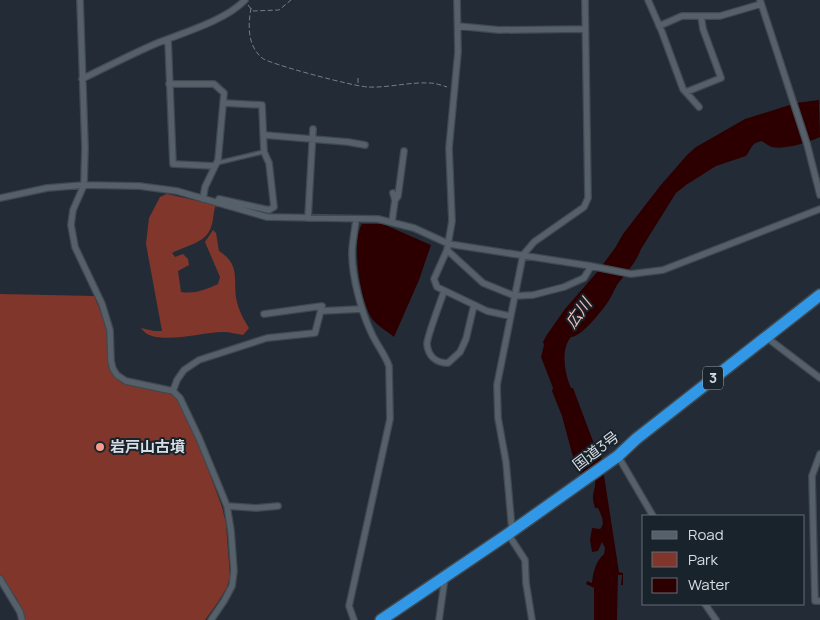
<svg xmlns="http://www.w3.org/2000/svg" width="820" height="620" font-family="Manrope,'Noto Sans JP',sans-serif">
<style>
.green{fill:#80362a}
.water{fill:#2c0000}
.lines{fill:none;stroke-linecap:round;stroke-linejoin:round}
.lane-casing{stroke:#414950;stroke-width:5.5}
.street-casing{stroke:#414950;stroke-width:8}
.highway-casing{stroke:#414950;stroke-width:14}
.path{stroke:#767e86;stroke-width:1;stroke-dasharray:5 2.5;stroke-linecap:butt}
.lane{stroke:#55606a;stroke-width:3}
.street{stroke:#55606a;stroke-width:5.5}
.highway{stroke:#3198e8;stroke-width:11}
.poi-dot{fill:#f49d8d;stroke:#19232b;stroke-width:2}
.labels{text-anchor:middle;stroke-width:4;stroke-linejoin:round;paint-order:stroke}
.shield{fill:#19232b;stroke:#9ea5ac;stroke-width:1}
.shield-label{font-size:14px;font-weight:bold;fill:#d7dde3}
.poi-label{font-size:15px;font-weight:bold;fill:#d7dde3;stroke:#19232b;text-anchor:start}
.street-label{font-size:15px;fill:#d7dde3;stroke:#19232b}
.water-label{font-size:16px;font-style:italic;fill:#f3bdb3;stroke:#19232b}
</style>
<rect width="100%" height="100%" fill="#232c36"/>
<path class="green" d="M167,194L216,205C213,212 214,217 212,224C208,243 187,245 172,253L175,257L183,254L188,259L189,265L178,271L181,292C195,294 205,290 218,284L220,277L205,242L213,230L216,233L219,251C242,266 232,280 237,302C239,311 244,320 249,328L243,335C236,334 230,332 224,332C204,331 153,348 141,328L154,331H162L146,244L149,218L160,197Z
M0,294L94,296L106,324L109,367L112,374L124,384L171,394L177,399L192,426L222,507L226,524L230,576L227,587L218,602L205,620H25L17,599L0,575Z"/>
<path class="water" d="M819,100L820,137C808,142 786,150 772,147C769,146 765,143 762,141C751,143 752,148 746,156L716,166L686,185L676,193L641,249C636,263 626,273 617,285C613,292 610,300 605,306C599,314 581,337 571,337C560,350 565,374 571,388H573L596,449L601,456L619,572L623,573V585H621L622,575H618L617,620H594V588L586,584L587,581L592,583C593,572 596,561 604,554L605,548L602,542L598,551L592,552L590,540L592,528L600,529C606,523 601,515 598,508H595C594,505 593,501 593,497C593,491 596,487 595,481L577,472L562,416L552,391L553,388L541,357L544,345L543,342L546,336L565,309L598,271L615,248L623,234L660,186L687,155L696,147L745,119L796,103Z
M362,224H383L431,245L419,280L394,337C388,332 378,326 373,320C360,303 351,241 362,224Z"/>
<g class="lines">
<defs>
<path id="lane" d="M217,163L263,152"/>
<path id="street" d="M80,0L85,147L84,185L73,210L71,225L75,247L102,304L110,330L111,361L113,369L117,375L126,381L173,391L180,398L199,438L227,506L231,531L234,571L232,586L224,601L211,620
M457,0L458,52L449,148L452,221L447,250L434,279L437,287L487,311L510,316
M648,0L662,32L683,89L699,107
M760,0L807,144L820,195
M458,26L499,30L585,29
M659,26L682,16H720L761,4
M168,39L173,164L215,166
M82,79C106,67 130,55 155,44C182,33 225,21 245,0
M169,84H214L224,93L218,160L205,187L203,199
M686,92L721,78L703,29L701,16
M264,135L348,142L365,145
M0,198L47,188L84,185L139,186L177,191L267,217L378,219L414,228L449,244L591,266L631,274L663,270L820,209
M395,200L398,196L404,151
M218,203L219,199L269,210L274,207L269,163L264,152L262,105L224,103
M308,218L313,129
M392,222L395,200L393,193
M447,250L483,283L515,296L533,295L564,287L584,278L591,266
M444,291C441,301 427,336 427,344C428,356 436,363 448,363L460,352L466,339L474,305
M321,311L361,309
M766,337L820,378
M173,391L177,380L184,370L199,360L267,338L315,333L322,306L264,314
M820,454L812,476L815,601H820
M618,456L653,516
M227,506L256,508L278,506
M512,530L506,462L498,418L497,385L523,255L534,242L584,207L588,198L585,0
M508,534L525,560L526,583L532,620
M0,579L20,612L22,620
M705,604L716,620
M354,620L349,606L390,419L389,366C385,354 376,344 371,332C361,311 352,277 352,253C352,242 355,230 356,219
M439,620L445,577"/>
<path id="highway" d="M381,620L508,534L618,456L636,439L820,295"/>
</defs>
<use href="#lane" class="lane-casing"/>
<use href="#street" class="street-casing"/>
<use href="#highway" class="highway-casing"/>
<path class="path" d="M248,5L253,11L279,10L291,0
M251,8C248,25 247,45 262,58C269,64 356,87 368,87C388,88 408,82 429,83C435,83 441,85 447,87
M358,78V86"/>
<use href="#lane" class="lane"/>
<use href="#street" class="street"/>
<use href="#highway" class="highway"/>
</g>
<circle class="poi-dot" cx="100" cy="447" r="5"/>
<g class="labels">
<rect class="shield" x="703" y="366.5" width="20" height="23" rx="4"/>
<g class="shield-label">
<text x="713" y="383">3</text>
</g>
<g class="poi-label">
<text x="110" y="452">岩戸山古墳</text>
</g>
<g class="street-label">
<text transform="translate(596 451) rotate(-37)" y="5">国道3号</text>
</g>
<g class="water-label">
<text transform="translate(578 313) rotate(-54)" y="6">広川</text>
</g>
</g>
<rect x="642" y="515" width="162" height="90" fill="#19232b" stroke="#656d75"/>
<rect x="652" y="531" width="25" height="8" fill="#55606a" stroke="#656d75"/>
<text x="688" y="540" font-size="15" fill="#d7dde3">Road</text>
<rect x="652" y="552" width="25" height="15" fill="#80362a" stroke="#656d75"/>
<text x="688" y="565" font-size="15" fill="#d7dde3">Park</text>
<rect x="652" y="578" width="25" height="15" fill="#2c0000" stroke="#656d75"/>
<text x="688" y="590" font-size="15" fill="#d7dde3">Water</text>
</svg>
